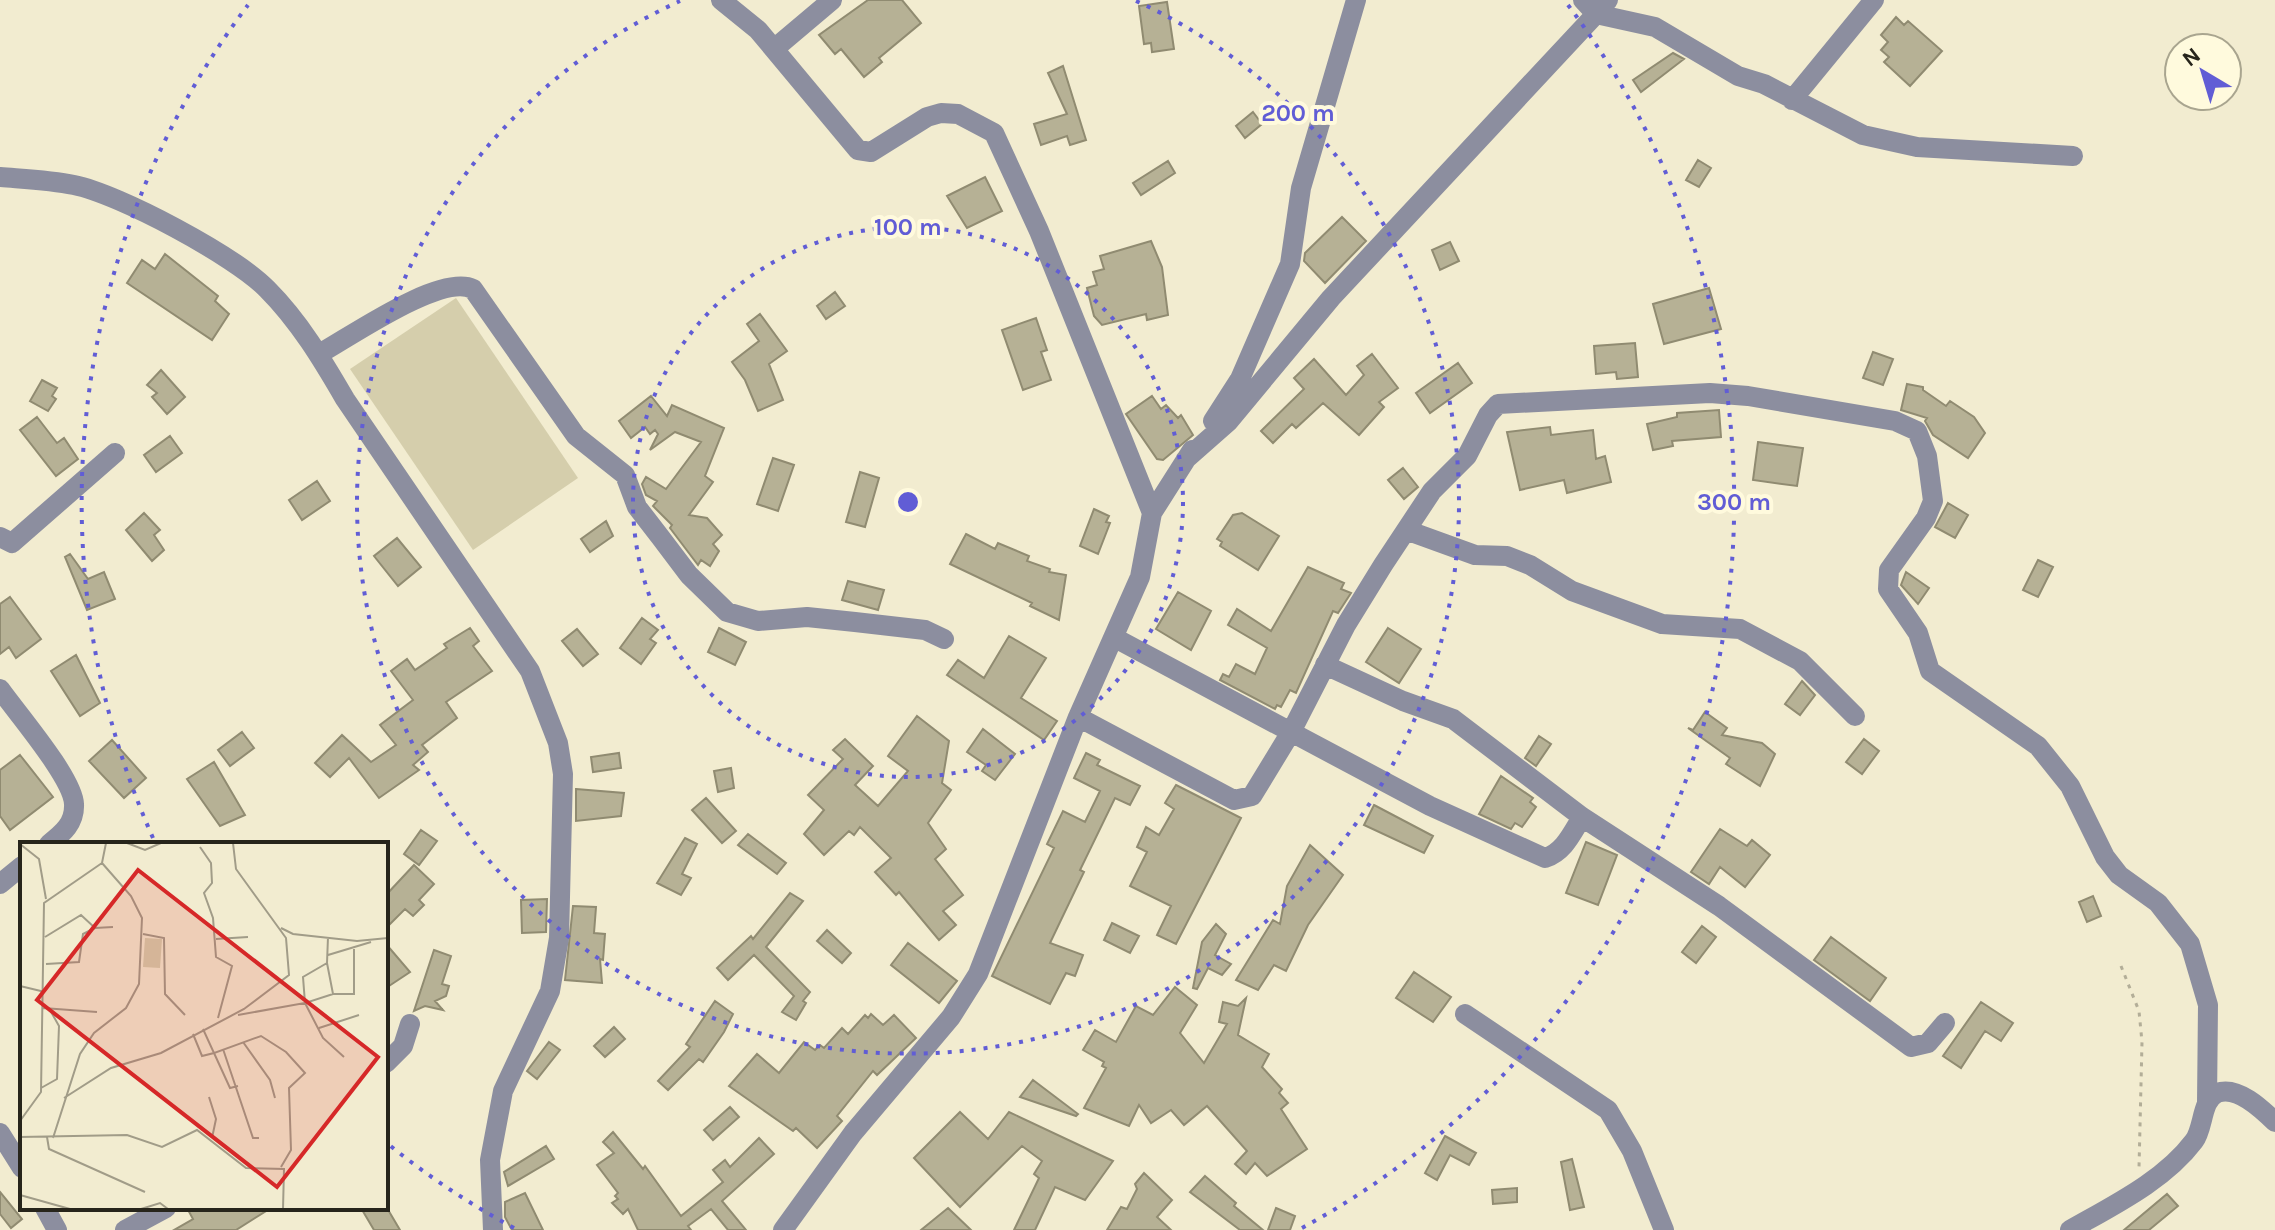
<svg xmlns="http://www.w3.org/2000/svg" width="2275" height="1230" font-family="Karla,sans-serif">
<style>
.green{fill:#d5ceac}
.building{fill:#b6b195;stroke:#908b71;stroke-width:2}
.lines{fill:none;stroke-linecap:round;stroke-linejoin:round}
.path{stroke:#b3ae98;stroke-width:3;stroke-dasharray:4 6;stroke-linecap:butt}
.minor{stroke:#8c8e9f;stroke-width:20}
.ring{fill:none;stroke:#615dd5;stroke-width:4;stroke-dasharray:4 8}
.inset-road{fill:none;stroke:#a19c88;stroke-width:2}
.view{fill:#d62828;fill-opacity:0.15;stroke:#d62828;stroke-width:4}
.inset-edge{fill:none;stroke:#27251b;stroke-width:4}
.centre{fill:#615dd5;stroke:#fffadd;stroke-width:4}
.ring-label{font-size:24px;text-anchor:middle;font-weight:bold;fill:#615dd5;stroke:#fffadd;stroke-width:8;stroke-linejoin:round;paint-order:stroke}
</style>
<rect width="100%" height="100%" fill="#f2ecd0"/>
<path class="green" d="M456,298L578,478L473,550L350,369Z"/>
<path class="building" d="M868,0H902L921,23L879,58L882,62L864,77L841,49L835,54L819,35Z
M1167,2L1174,49L1152,52L1151,43L1144,44L1139,6Z
M1896,17L1904,25L1908,21L1942,51L1910,86L1884,62L1889,57L1881,50L1888,42L1881,35Z
M1673,53L1684,59L1641,92L1633,80Z
M1063,66L1086,140L1070,145L1067,136L1041,145L1034,124L1067,114L1048,73Z
M1253,112L1262,124L1245,138L1236,126Z
M1698,160L1711,168L1699,187L1686,180Z
M1168,161L1175,173L1141,195L1133,183Z
M985,177L1002,211L967,228L947,196Z
M1342,217L1366,241L1325,283L1304,261L1305,253Z
M1151,241L1162,267L1168,315L1147,320L1146,314L1102,325L1094,316L1087,288L1097,285L1093,272L1104,269L1100,256Z
M1450,242L1459,261L1440,270L1432,250Z
M165,254L218,296L215,301L229,314L212,340L127,283L142,260L155,269Z
M1709,288L1721,329L1664,344L1653,304Z
M835,292L845,306L826,319L817,306Z
M760,314L787,351L769,364L783,400L758,411L745,380L732,362L759,341L747,324Z
M1036,318L1047,350L1041,352L1051,380L1023,390L1002,330Z
M1635,343L1638,377L1617,379L1616,372L1596,374L1594,346Z
M1873,352L1893,359L1883,385L1863,378Z
M1372,354L1398,388L1379,402L1384,407L1359,435L1323,403L1296,428L1292,424L1273,443L1261,431L1304,389L1294,378L1314,359L1346,395L1364,375L1357,366Z
M1458,363L1472,383L1430,413L1416,393Z
M161,370L185,397L167,414L152,397L157,393L147,385Z
M42,380L57,388L52,396L56,399L48,411L30,401Z
M1907,384L1923,387V390L1946,406L1950,401L1974,417L1985,433L1968,458L1933,435L1925,421L1927,418L1901,410Z
M651,396L667,416L672,405L724,428L705,476L713,482L689,515L707,518L722,535L713,544L719,551L710,566L701,560L698,565L670,528L672,525L653,506L657,501L646,495L642,484L646,477L666,489L701,442L675,432L650,450L658,434L655,430L650,434L645,427L631,438L619,421Z
M1152,396L1161,409L1166,405L1178,418L1181,415L1193,435L1163,460L1157,459L1126,414Z
M1719,410L1721,437L1672,441L1673,446L1653,450L1647,424L1677,417V413Z
M37,417L57,443L64,438L78,459L56,476L20,430Z
M1550,427L1551,435L1593,430L1596,459L1605,456L1611,482L1567,493L1564,480L1520,490L1507,432Z
M170,436L182,453L156,472L144,455Z
M1758,442L1803,448L1797,486L1753,480Z
M773,458L794,465L778,511L757,504Z
M1403,468L1418,487L1404,499L1388,480Z
M860,472L879,478L865,527L846,522Z
M317,481L330,501L302,520L289,500Z
M1948,503L1968,515L1955,538L1935,527Z
M1094,509L1109,516L1106,522L1110,523L1098,554L1080,546Z
M144,513L160,530L154,535L164,550L152,561L126,530Z
M1242,513L1279,536L1258,570L1220,546L1222,542L1217,539L1233,515Z
M606,521L613,536L590,552L581,539Z
M966,534L995,549L998,543L1029,556L1027,561L1050,569L1049,572L1066,575L1059,620L1030,606L1032,603L950,564Z
M397,538L421,567L398,586L374,556Z
M70,554L88,579L104,572L115,599L87,610L65,557Z
M2038,560L2053,567L2038,597L2023,590Z
M1308,567L1344,583L1341,589L1351,593L1338,613L1333,611L1296,693L1290,690L1281,707L1277,705L1275,709L1220,680L1223,674L1229,677L1236,664L1255,674L1267,648L1228,625L1237,609L1271,631Z
M1906,572L1929,588L1918,604L1901,585Z
M848,581L884,590L878,610L842,600Z
M1178,592L1211,611L1191,650L1156,629Z
M10,597L41,639L16,658L9,647L0,654V604Z
M642,618L658,630L650,639L656,643L641,664L620,648Z
M470,628L479,641L473,646L492,671L446,702L457,718L422,745L428,752L413,765L419,770L379,798L349,758L330,777L315,763L342,735L371,762L396,745L380,725L413,700L391,671L407,659L415,670L447,648L444,644Z
M719,628L746,642L735,665L708,652Z
M1388,628L1421,649L1399,683L1366,662Z
M577,629L598,654L583,666L562,641Z
M1009,636L1046,658L1021,698L1057,721L1044,740L947,675L958,660L984,678Z
M76,655L100,703L80,716L51,671Z
M1802,681L1815,695L1800,715L1785,704Z
M1705,712L1727,728L1722,735L1762,743L1775,754L1760,786L1726,764L1730,758L1688,728L1693,730Z
M917,716L949,741L942,783L951,790L928,823L946,849L935,859L963,895L943,911L956,925L939,940L899,892L896,895L875,872L891,858L860,827L854,835L849,831L824,855L804,834L824,810L808,795L843,759L833,750L845,739L873,766L855,785L878,806L908,771L888,756Z
M983,729L1015,754L995,780L982,771L986,765L967,752Z
M242,732L254,748L230,766L218,750Z
M1539,736L1551,744L1536,766L1525,758Z
M1864,739L1879,751L1862,774L1846,762Z
M112,740L146,778L124,798L89,761Z
M619,753L621,768L593,772L591,757Z
M1086,753L1100,760L1097,765L1140,786L1130,805L1115,798L1080,870L1084,872L1050,943L1083,955L1075,976L1066,973L1050,1004L992,976L1054,848L1047,844L1063,811L1085,822L1100,791L1074,778Z
M20,755L53,797L10,830L0,816V770Z
M214,762L245,815L220,826L187,779Z
M731,768L734,788L718,792L714,771Z
M1501,776L1533,798L1530,802L1536,807L1522,827L1515,823L1511,829L1479,814Z
M1176,785L1241,818L1176,944L1157,935L1171,906L1130,886L1147,852L1137,847L1146,827L1159,835L1174,809L1165,803Z
M576,789L624,793L621,816L576,821Z
M706,798L736,831L722,843L692,810Z
M1374,805L1433,836L1424,853L1364,825Z
M1720,829L1747,846L1752,840L1770,855L1745,887L1720,867L1709,884L1691,872Z
M421,830L437,841L419,865L404,854Z
M748,834L786,863L777,874L738,845Z
M685,838L697,844L682,874L691,878L681,895L657,883Z
M1586,842L1617,855L1598,905L1566,893Z
M1310,845L1343,875L1308,925L1286,971L1274,965L1258,990L1236,980L1273,920L1280,924L1287,886Z
M414,865L434,884L419,900L424,905L413,916L405,909L386,928V895Z
M790,893L803,901L766,947L810,992L803,1001L806,1003L796,1020L782,1012L794,996L754,955L728,980L717,968L751,936L753,939Z
M2093,896L2101,916L2087,922L2079,902Z
M547,899L546,932L522,933L521,900Z
M573,906L596,907L594,933L605,934L603,960L600,959L602,983L565,980Z
M1112,923L1139,936L1130,953L1104,940Z
M1216,924L1226,934L1215,955L1231,964L1222,975L1208,968L1197,989L1193,988L1202,942Z
M1702,926L1716,937L1696,963L1682,952Z
M827,930L851,953L842,963L817,941Z
M1831,937L1886,978L1870,1001L1814,960Z
M908,943L957,981L939,1003L891,965Z
M386,944L410,972L386,988Z
M434,950L451,956L442,984L449,986L446,996L435,1001L443,1010L425,1006L414,1011Z
M1414,972L1451,997L1433,1022L1396,998Z
M1175,987L1197,1005L1180,1033L1204,1063L1227,1024L1219,1022L1223,1002L1238,1006L1246,998L1238,1035L1269,1054L1262,1067L1282,1089L1279,1093L1288,1103L1281,1109L1307,1149L1267,1176L1255,1163L1246,1174L1235,1164L1247,1151L1207,1106L1184,1125L1171,1110L1151,1123L1139,1105L1129,1126L1084,1108L1106,1068L1102,1066L1104,1062L1083,1050L1095,1030L1116,1042L1136,1006L1153,1015Z
M715,1001L733,1014L724,1032L703,1062L699,1059L668,1090L658,1081L690,1047L686,1044Z
M1981,1002L2013,1023L2001,1041L1985,1031L1961,1068L1943,1056Z
M871,1014L883,1025L894,1015L916,1038L877,1075L873,1071L837,1116L842,1121L817,1148L796,1128L793,1131L729,1086L757,1054L779,1073L804,1042L815,1050L820,1045L824,1048L842,1028L848,1034L865,1015L868,1018Z
M614,1027L625,1039L605,1057L594,1046Z
M549,1042L560,1050L537,1079L527,1071Z
M1033,1080L1078,1114L1076,1116L1020,1097Z
M730,1107L739,1117L713,1140L704,1130Z
M960,1112L988,1139L1009,1112L1113,1161L1085,1200L1055,1187L1035,1230H1014L1039,1178L1034,1174L1042,1161L1022,1146L960,1207L914,1158Z
M613,1132L643,1169L645,1166L681,1216L723,1182L713,1170L725,1160L730,1167L759,1138L774,1154L722,1201L746,1230H728L711,1209L688,1226L691,1230H638L628,1209L623,1214L612,1203L618,1199L615,1196L618,1193L597,1165L614,1153L603,1142Z
M1445,1136L1476,1153L1469,1165L1450,1155L1437,1180L1425,1173Z
M546,1146L554,1159L508,1186L504,1172Z
M1572,1159L1584,1207L1570,1210L1561,1162Z
M1144,1173L1172,1200L1157,1217L1171,1230H1107L1121,1207L1127,1209L1137,1189L1135,1184Z
M1205,1176L1236,1203L1234,1206L1263,1230H1240L1190,1192Z
M1517,1188V1202L1493,1204L1492,1190Z
M0,1192L22,1219L11,1228L0,1214Z
M525,1193L543,1230H512L505,1217V1202Z
M2167,1194L2178,1206L2149,1230H2124Z
M187,1208H271L236,1230H174L193,1219Z
M361,1208H387L400,1230H374Z
M948,1208L971,1230H921Z
M1276,1208L1295,1216L1290,1230H1268Z"/>
<g class="lines">
<path class="path" d="M2121,966L2139,1011L2142,1042L2139,1168"/>
<path class="minor" d="M721,0L758,30L858,150L871,152L927,117L941,113L958,114L994,133L1039,231L1152,513L1140,577L1078,717L978,974L951,1017L853,1133L783,1230
M1608,0L1596,14L1655,27L1738,76L1764,84L1863,135L1917,147L2073,156
M774,49L832,0
M1792,100L1874,0
M0,177C24,179 50,180 74,185C119,194 235,256 267,289C299,321 323,361 345,399L530,671L558,743L563,774L559,938L550,991L503,1091L490,1160L493,1230
M319,354C350,337 441,273 473,289L576,436L625,475L637,507L661,538L689,575L727,612L758,621L807,617L855,622L925,630L944,639
M1213,421L1240,379L1290,264L1301,188L1356,0
M1186,459L1228,422L1331,298L1596,14L1583,0
M1152,513L1192,450
M1406,530L1475,555L1507,556L1530,565L1572,591L1662,624L1740,629L1800,661L1855,716
M0,537L12,543L115,453
M1325,665L1403,701L1453,719L1582,817L1719,906L1911,1047L1928,1043L1945,1023
M0,689C17,713 73,778 74,804C75,823 63,833 49,844
M1078,717L1234,800L1252,796L1291,732L1115,638
M1582,817C1572,833 1564,852 1545,858L1430,806L1291,732L1346,625L1383,565L1432,491L1467,456L1488,415L1498,404L1710,393L1748,396L1895,421L1917,431L1927,456L1933,501L1926,518L1889,570L1888,589L1918,633L1930,671L2038,746L2070,786L2105,857L2119,875L2158,903L2190,944L2208,1005L2207,1103
M0,884L22,866
M1465,1014L1608,1110L1632,1151L1664,1230
M386,1063L403,1046L410,1024
M0,1133L22,1168
M45,1208L57,1230
M125,1230L166,1208
M2070,1230C2112,1206 2164,1181 2194,1141C2204,1128 2201,1100 2217,1093C2237,1085 2262,1109 2275,1122"/>
</g>
<g class="ring">
<circle cx="908" cy="502" r="275"/>
<path d="M1136 1A551 551 0 1 1 680 1"/>
<path d="M514 1228A826 826 0 0 1 388 1144M153 838A826 826 0 0 1 248 5M1568 5A826 826 0 0 1 1302 1228"/>
</g>
<g transform="translate(20 842)">
<rect width="368" height="368" fill="#f2ecd0"/>
<path d="M125,96L142,97L140,126L123,125Z" fill="#d5ceac"/>
<path class="inset-road" d="M107,1L125,8L141,1M0,2L19,17L26,57M180,5L191,21L192,41L184,51L193,76L196,115L212,124L198,176M261,86L273,92L337,99L368,96M123,92L144,96L145,152L165,173M25,95L61,73L75,86L93,85M196,97L228,95M308,113L351,100M307,121L313,152H334V107M26,122L59,120L63,92L75,86M0,144L25,150M313,152L285,161L303,196L324,215M23,166L77,170M218,173L285,161L283,135L307,121L308,95M299,186L339,173M173,192L182,214L194,211L183,187M223,200L250,238L255,256M203,207L233,296H239M218,244L210,246L194,211L241,194L266,210L285,231L269,246L271,308L261,325M21,246L37,237L39,184L30,168M189,255L196,277L192,296M44,256L91,226L141,211L224,167L269,133L266,96L216,27L213,1M0,279L21,250L24,61L82,21L86,1M0,295L107,293L142,305L177,288L226,326L264,327L263,367M27,295L29,307L125,350M33,296L60,212L74,191L106,166L119,142L122,76L111,54L82,21M0,353L50,367M121,367L140,361L148,367"/>
<path class="view" d="M118,28L358,215L257,345L17,158Z"/>
<rect width="368" height="368" class="inset-edge"/>
</g>
<circle cx="908" cy="502" r="12" class="centre"/>
<g class="ring-label">
<text x="1298" y="121">200 m</text>
<text x="908" y="235">100 m</text>
<text x="1734" y="510">300 m</text>
</g>
<g transform="translate(2203 72) rotate(322)"><circle r="38" fill="#fffadd" stroke="#a9a58f" stroke-width="2"/>
<path d="M0-6L14 30L0 20L-14 30Z" fill="#615dd5"/>
<text y="-12" font-size="22" font-weight="bold" text-anchor="middle" fill="#27251b">N</text>
</g>
</svg>
